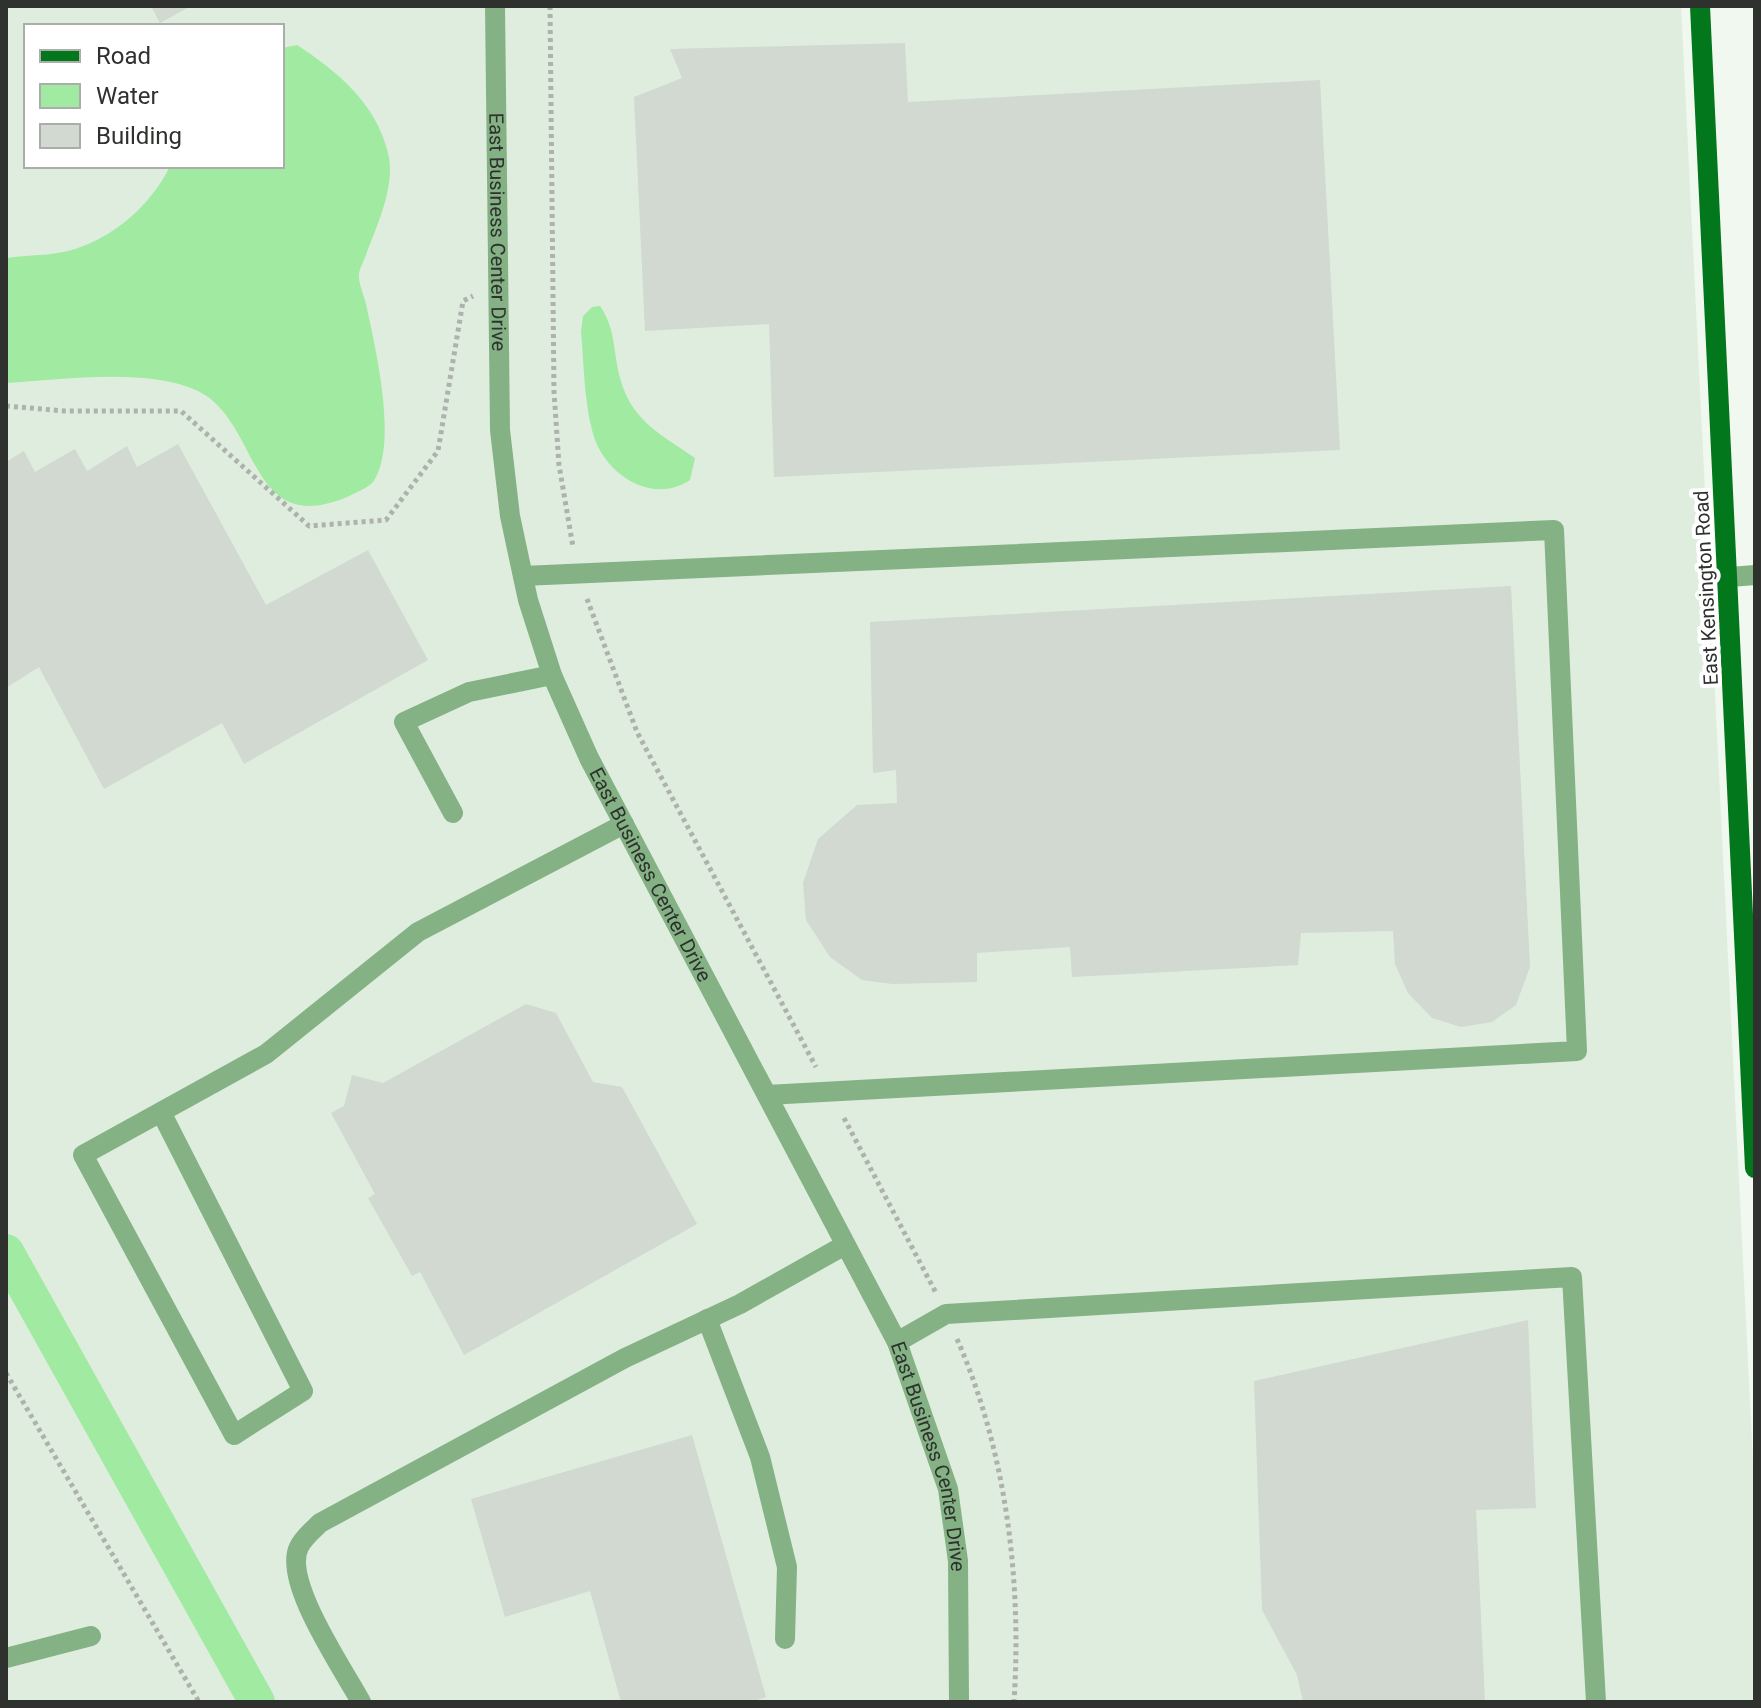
<svg xmlns="http://www.w3.org/2000/svg" width="1761" height="1708" font-family="Roboto,sans-serif">
<style>
.built{fill:#dfedde;fill-rule:evenodd}
.water{fill:#a0eaa1}
.lines{fill:none;stroke-linecap:round;stroke-linejoin:round}
.canal{stroke:#a0eaa1;stroke-width:36}
.building{fill:#d1d9d1}
.path{stroke:#adb3ac;stroke-width:5;stroke-dasharray:4 4;stroke-linecap:butt}
.minor{stroke:#84b284;stroke-width:20}
.major{stroke:#03771b;stroke-width:20}
.labels{text-anchor:middle;stroke-width:8;stroke-linejoin:round;paint-order:stroke}
.street-label{font-size:20px;fill:#2e312e;stroke:#fff}
</style>
<rect width="100%" height="100%" fill="#f0f8ef"/>
<path class="built" d="M6,6H1681L1755,1504V1702H6ZM26,26H282V166H26Z"/>
<path class="water" d="M297,45C338,72 376,103 388,153C396,184 378,223 367,252C365,259 360,267 359,274C358,283 364,295 366,304C375,346 399,445 373,482C368,488 355,493 347,497C247,539 261,422 198,391C147,367 61,380 6,383V258C26,255 48,256 68,251C111,240 151,206 170,166H282V48Z
M600,306C616,329 613,352 620,378C632,422 661,434 695,458L690,480C651,506 602,473 592,430C584,399 584,364 581,332L583,316L592,307Z"/>
<g class="lines">
<path class="canal" d="M6,1252L257,1702"/>
</g>
<path class="building" d="M151,6H191L160,23Z
M905,43L908,102L1320,80L1340,450L774,477L769,324L645,331L634,97L682,78L670,49Z
M178,444L266,605L368,550L428,660L244,764L222,723L104,789L39,667L6,688V462L24,451L35,472L75,449L87,471L127,446L137,467Z
M1511,586L1530,967L1516,1005L1492,1022L1461,1027L1432,1018L1408,993L1395,964L1393,931L1301,933L1298,965L1072,977L1070,947L977,953V982L892,984L862,980L830,957L806,920L803,883L818,839L857,805L897,803L896,770L873,773L870,622Z
M526,1004L556,1013L593,1082L622,1087L697,1224L464,1355L420,1272L412,1276L368,1198L375,1194L331,1113L344,1106L352,1075L383,1083Z
M1528,1320L1536,1508L1476,1510L1485,1702H1303L1297,1675L1262,1610L1254,1381Z
M692,1435L766,1697L751,1702H621L590,1591L505,1617L471,1499Z"/>
<g class="lines">
<path class="path" d="M550,6L554,392L559,465L573,547
M6,406L65,411H181L309,526L386,520L438,451L463,301L473,296
M587,599L637,732L816,1067
M844,1118L936,1293
M957,1339C1006,1450 1022,1581 1014,1702
M6,1373L199,1702"/>
<g class="minor">
<path id="s1" d="M495,6L500,430L510,516L528,600L552,675L589,758L897,1342L948,1489L958,1561L959,1702"/>
<path d="M523,576L1554,530L1577,1051L767,1095"/>
<path d="M1730,577L1755,575"/>
<path d="M453,813L404,722L469,692L552,675"/>
<path d="M161,1112L303,1391L234,1435L83,1155L266,1054L418,932L624,824"/>
<path d="M707,1319L760,1457L787,1567L785,1639"/>
<path d="M897,1342L946,1314L1572,1277L1596,1702"/>
<path d="M6,1658L91,1636"/>
<path d="M361,1702C344,1670 282,1581 299,1547C303,1538 313,1530 320,1523L625,1358L740,1304L845,1245"/>
</g>
<path class="major" d="M1700,6L1755,1168"/>
</g>
<g class="labels">
<g class="street-label">
<text dy="7" stroke="none"><textPath href="#s1" startOffset="226">East Business Center Drive</textPath></text>
<text transform="translate(1706 588) rotate(-93)" y="7">East Kensington Road</text>
<text dy="7" stroke="none"><textPath href="#s1" startOffset="898">East Business Center Drive</textPath></text>
<text dy="7" stroke="none"><textPath href="#s1" startOffset="1546">East Business Center Drive</textPath></text>
</g>
</g>
<rect width="1761" height="1708" fill="none" stroke="#2e312e" stroke-width="16"/>
<rect x="24" y="24" width="260" height="144" fill="#ffffff" stroke="#abadab" stroke-width="2"/>
<rect x="40" y="50" width="40" height="12" fill="#03771b" stroke="#abadab" stroke-width="2"/>
<text x="96" y="64" font-size="24" fill="#2e312e">Road</text>
<rect x="40" y="84" width="40" height="24" fill="#a0eaa1" stroke="#abadab" stroke-width="2"/>
<text x="96" y="104" font-size="24" fill="#2e312e">Water</text>
<rect x="40" y="124" width="40" height="24" fill="#d1d9d1" stroke="#abadab" stroke-width="2"/>
<text x="96" y="144" font-size="24" fill="#2e312e">Building</text>
</svg>
